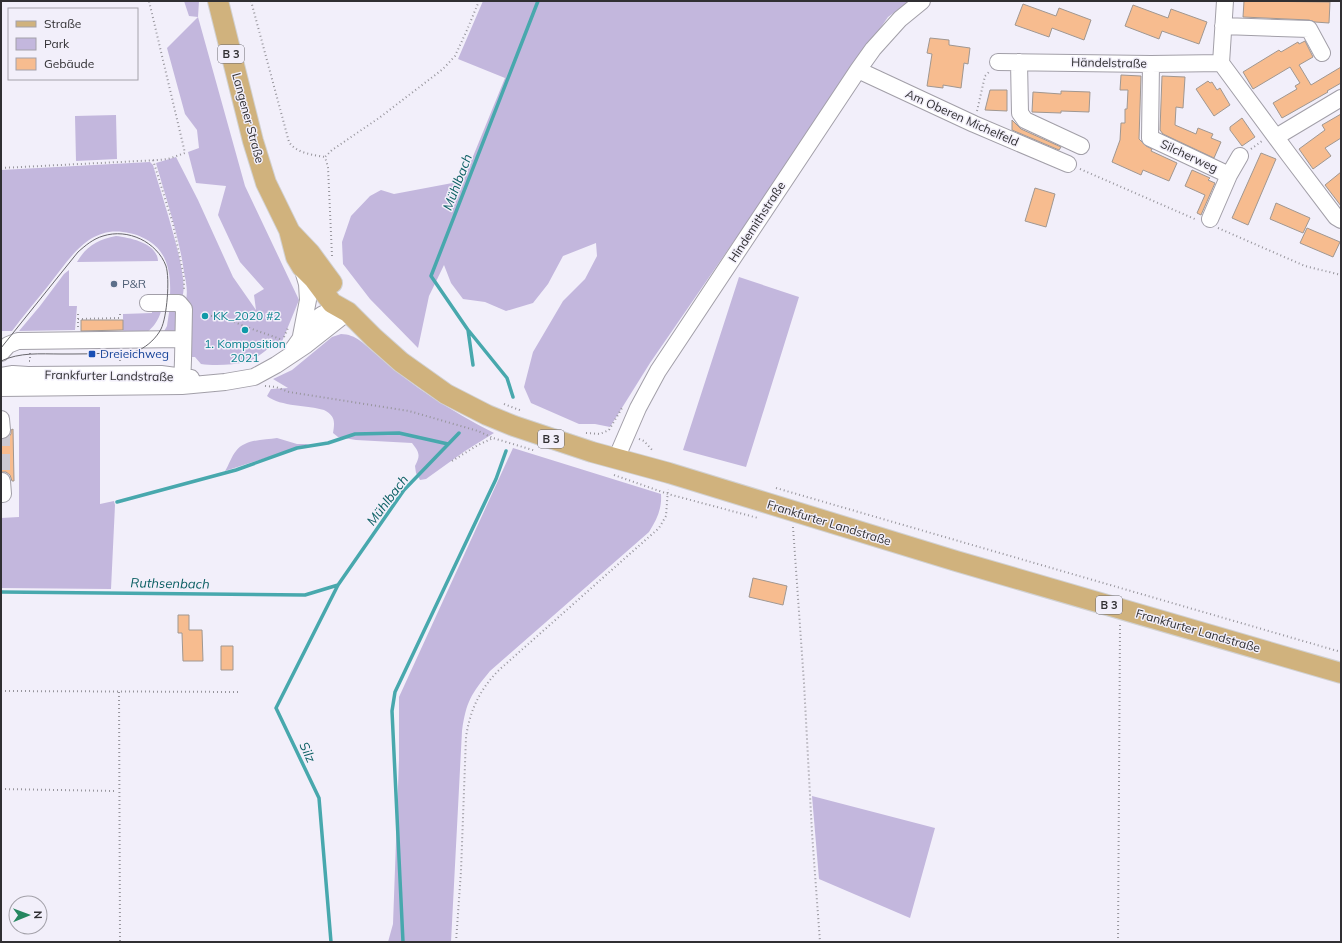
<svg xmlns="http://www.w3.org/2000/svg" width="1342" height="943" font-family="Mulish,sans-serif">
<style>
.green{fill:#c3b7dd}
.lines{fill:none;stroke-linecap:round;stroke-linejoin:round}
.stream{stroke:#48a8ad;stroke-width:3.5}
.building{fill:#f7bc8f;stroke:#a09791}
.minor-tunnel{stroke:#cbc9d2;stroke-width:16;stroke-dasharray:16 8;stroke-linecap:butt}
.minor-casing{stroke:#a29fa8;stroke-width:18}
.major-casing{stroke:#d1d1d2;stroke-width:22}
.path{stroke:#97959c;stroke-width:2;stroke-dasharray:1 3;stroke-linecap:butt}
.minor{stroke:#fff;stroke-width:16}
.major{stroke:#d0b27d;stroke-width:20}
.tram{stroke:#68676c;stroke-width:1}
.service-dot{fill:#5c6f8a;stroke:#f2effa;stroke-width:1.5}
.culture-dot{fill:#0f9aa8;stroke:#f2effa;stroke-width:1.5}
.transit-dot{fill:#1a4fb4;stroke:#f2effa;stroke-width:1.5}
.labels{text-anchor:middle;stroke-width:3;stroke-linejoin:round;paint-order:stroke}
.shield{fill:#f2effa;stroke:#6a696e;stroke-width:1}
.shield-label{font-size:11px;font-weight:bold;fill:#302f32}
.street-label{font-size:12px;fill:#302f32;stroke:#f2effa}
.service-label{font-size:12px;fill:#4e5e75;stroke:#f2effa;text-anchor:start}
.culture-label{font-size:12px;fill:#0d838f;stroke:#f2effa;text-anchor:start}
.transit-label{font-size:12px;fill:#164399;stroke:#f2effa;text-anchor:start}
.water-label{font-size:13px;font-style:italic;fill:#0d6064;stroke:#f2effa}
</style>
<rect width="100%" height="100%" fill="#f2effa"/>
<path class="green" d="M184,1H199L198,17L245,186L299,300L281,344L274,342C268,350 256,359 246,362C233,365 214,366 201,364L195,357H188L186,300C188,291 186,282 184,272C179,235 166,199 156,163L176,157L198,200L233,277L256,310L254,295L264,289L240,262L218,215L226,186L196,183L188,152L199,148L197,130L185,114L167,48L198,17L189,16Z
M483,1H910L888,17L650,363L610,427L595,424H579L531,403L524,387L533,352L563,301L585,279L597,256L596,243L563,256L548,284L533,303L506,311L485,302L463,299L451,283L444,265L429,296L418,348L370,299L343,264L342,242L351,216L370,196L381,190L394,194L463,181L505,78L458,59Z
M116,115L117,159L76,161L75,116Z
M150,162L153,165C159,188 191,279 182,297L170,295C171,274 168,253 149,241C141,236 133,233 123,232C87,227 68,261 48,286C36,301 23,316 12,331H1V170Z
M116,236C131,238 157,243 158,261L77,262C87,245 98,240 116,236Z
M69,270V306H77L75,330L19,331L40,306L64,274Z
M739,277L799,297L746,467L683,450Z
M152,306H162C161,318 151,333 139,336C134,337 128,337 123,337V314L152,313Z
M170,306L176,308V335H162L167,326Z
M341,334C356,334 365,345 377,355C413,387 451,411 494,433L465,451L426,479L420,480L416,473L415,466C421,455 419,452 412,443L356,440L338,437L333,433C335,421 335,416 324,410C308,405 281,407 267,396L271,389L288,388L273,379L292,370L332,337Z
M19,407H100V504L114,501L115,505L111,589L1,588V518L19,517Z
M277,438L297,444H309L225,471C229,465 231,457 236,451C245,439 264,440 277,438Z
M513,448L661,494C662,509 657,519 649,532L490,671C471,694 466,702 462,731L451,942H388L393,924L399,760V697Z
M812,796L935,828L910,918L819,879Z"/>
<g class="lines">
<path class="stream" d="M469,331L507,378L513,397
M473,365L468,330L431,276L538,1
M117,502L236,470L297,448L328,443L355,434L399,433L448,444
M1,592L305,595L338,585
M331,942L319,798L276,708L338,585L404,490L459,433
M403,942L392,711L395,692L496,479L506,451"/>
</g>
<path class="building" d="M1244,1L1330,2L1329,23L1315,22L1309,20L1243,17Z
M1023,4L1056,16L1059,8L1091,20L1084,40L1052,28L1049,37L1015,25Z
M1133,5L1168,18L1171,9L1207,22L1199,44L1162,31L1159,39L1125,26Z
M930,38L949,40V45L970,48L968,64L964,63L961,88L943,85V88L927,86L932,54L927,53Z
M1305,41L1313,57L1299,65L1311,85L1341,67V83L1327,91L1328,92L1282,118L1273,103L1297,89L1295,86L1300,83L1290,67L1253,89L1243,72L1279,50L1281,52L1298,42L1299,44Z
M1121,75L1141,76L1139,139L1146,146L1152,149L1151,151L1177,163L1169,181L1143,170L1141,175L1112,162L1120,140L1121,123H1125V109H1127L1128,90H1120Z
M1162,76L1185,77L1183,108L1176,107L1175,125L1196,134L1198,128L1213,134L1211,138L1221,142L1214,158L1163,134L1160,130Z
M1208,81L1210,83L1212,82L1217,90L1220,88L1230,105L1214,116L1196,89Z
M990,90H1007V111L985,110Z
M1061,91L1090,92L1089,112L1061,111V113L1032,112L1033,92L1061,94Z
M1341,114V138L1325,148L1331,156L1313,169L1299,149L1325,130L1322,125Z
M1242,118L1255,137L1242,146L1230,130V127Z
M1012,120L1021,129L1061,147L1059,150L1012,130Z
M1261,153L1276,159L1248,225L1232,218Z
M1192,170L1210,178L1208,180L1215,183L1201,215L1197,213L1205,195L1185,186Z
M1341,172V206L1325,185Z
M1035,188L1055,194L1046,227L1025,221Z
M1276,203L1310,218L1303,233L1270,219Z
M1307,228L1340,242L1333,257L1300,243Z
M81,320H123V330L81,331Z
M13,429L14,481H12L10,475L6,472H1V439L8,438L11,434V430Z
M753,578L787,586L783,605L749,597Z
M178,615H189V630H202L203,661H183L182,633H178Z
M221,646H233V670H221Z"/>
<g class="lines">
<path class="minor-tunnel" d="M2,430V481"/>
<defs>
<path id="minor" d="M1225,1L1221,63L1289,155L1336,217L1341,220
M1223,26L1309,29L1322,53
M998,62L1151,64L1221,63
M1019,62L1020,113L1025,120L1081,146
M1151,64L1150,138L1229,175L1210,219
M858,70L974,124L1068,164
M1276,137L1341,98
M1229,175L1240,156
M148,303H179L184,309L183,360L182,386
M301,336L308,300L307,284L302,267
M293,349C303,336 313,316 330,311C336,310 342,311 348,312
M1,353L8,345L18,341L183,339
M1,376L13,374L28,375L161,374L191,378
M1,388L182,386L225,382L254,377L276,365L306,345L348,312
M1,419L2,430
M616,459L638,408L658,371L858,70L873,49L900,19L922,1
M1,494H3L2,481"/>
<path id="major" d="M218,1L253,141L266,183L289,230L296,257L302,267L314,279L332,303L348,312L374,338L401,362L446,394L487,415L514,426L592,452L669,473L956,561L1341,673
M290,232L310,253L332,283"/>
</defs>
<use href="#minor" class="minor-casing"/>
<use href="#major" class="major-casing"/>
<path class="path" d="M251,1L289,142C296,153 313,155 325,157
M977,111L985,76L989,72
M1251,149L1262,141
M153,160L173,224L184,277V291
M1,168L159,160L168,159L185,153L149,1
M1080,169L1197,220
M1218,228L1305,266L1341,275
M332,256L328,167L325,157L332,150L379,118L443,69L455,56L467,30L479,1
M120,314V318
M211,316C228,317 232,322 247,327C259,332 271,335 282,340
M78,319L120,318V320
M78,327V314
M284,337L288,328
M29,361H30V353
M120,361L121,353
M265,386L276,387L289,392L409,411L478,431L493,438
M504,404L522,411
M586,433L600,434L609,430L622,408
M639,439L644,441L653,451
M452,461L478,445L493,438L536,451
M614,475L668,494L758,518
M776,488L1341,652
M793,527L804,683L812,833L820,942
M1,691L240,692
M119,692L120,942
M1,789L115,791
M456,942L461,871L466,737C470,710 480,689 499,670L659,528L666,516L668,489
M1118,942L1120,625"/>
<use href="#minor" class="minor"/>
<use href="#major" class="major"/>
<path class="tram" d="M1,348L78,252C86,245 93,239 103,236C128,228 157,242 166,266C170,279 167,317 161,329C157,337 148,346 139,350C130,354 119,353 109,353C93,354 77,354 61,354C40,354 20,352 1,361"/>
</g>
<circle class="service-dot" cx="114" cy="284" r="4"/>
<g class="culture-dot">
<circle cx="205" cy="316" r="4"/>
<circle cx="245" cy="330" r="4"/>
</g>
<rect class="transit-dot" x="88" y="350" width="8" height="8" rx="2"/>
<g class="labels">
<g class="shield">
<rect x="218" y="45" width="26" height="18" rx="3"/>
<rect x="538" y="430" width="26" height="18" rx="3"/>
<rect x="1096" y="596" width="26" height="18" rx="3"/>
</g>
<g class="shield-label">
<text x="231" y="58">B 3</text>
<text x="551" y="443">B 3</text>
<text x="1109" y="609">B 3</text>
</g>
<g class="street-label">
<text transform="translate(1109 63) rotate(1)" y="4">Händelstraße</text>
<text transform="translate(248 118) rotate(75)" y="4">Langener Straße</text>
<text transform="translate(962 118) rotate(24)" y="4">Am Oberen Michelfeld</text>
<text transform="translate(1189 156) rotate(25)" y="4">Silcherweg</text>
<text transform="translate(757 222) rotate(-57)" y="4">Hindemithstraße</text>
<text transform="translate(109 376) rotate(1)" y="4">Frankfurter Landstraße</text>
<text transform="translate(829 523) rotate(17)" y="4">Frankfurter Landstraße</text>
<text transform="translate(1198 631) rotate(16)" y="4">Frankfurter Landstraße</text>
</g>
<g class="service-label">
<text x="122" y="288">P&amp;R</text>
</g>
<g class="culture-label">
<text x="213" y="320">KK_2020 #2</text>
<text x="245" y="348" text-anchor="middle">1. Komposition<tspan x="245" dy="14">2021</tspan></text>
</g>
<g class="transit-label">
<text x="100" y="358">Dreieichweg</text>
</g>
<g class="water-label">
<text transform="translate(457 182) rotate(-69)" y="5">Mühlbach</text>
<text transform="translate(387 500) rotate(-53)" y="5">Mühlbach</text>
<text transform="translate(170 583) rotate(1)" y="5">Ruthsenbach</text>
<text transform="translate(308 752) rotate(65)" y="5">Silz</text>
</g>
</g>
<rect width="1342" height="943" fill="none" stroke="#302f32" stroke-width="4"/>
<rect x="8" y="8" width="130" height="72" fill="#f2effa" stroke="#a4a2aa"/>
<rect x="16" y="21" width="20" height="6" fill="#d0b27d" stroke="#a4a2aa"/>
<text x="44" y="28" font-size="12" fill="#302f32">Straße</text>
<rect x="16" y="38" width="20" height="12" fill="#c3b7dd" stroke="#a4a2aa"/>
<text x="44" y="48" font-size="12" fill="#302f32">Park</text>
<rect x="16" y="58" width="20" height="12" fill="#f7bc8f" stroke="#a4a2aa"/>
<text x="44" y="68" font-size="12" fill="#302f32">Gebäude</text>
<g transform="translate(28 915) rotate(89)"><circle r="19" fill="#f2effa" stroke="#a4a2aa"/>
<path d="M0-3L7 15L0 10L-7 15Z" fill="#268760"/>
<text y="-6" font-size="11" font-weight="bold" text-anchor="middle" fill="#302f32">N</text>
</g>
</svg>
